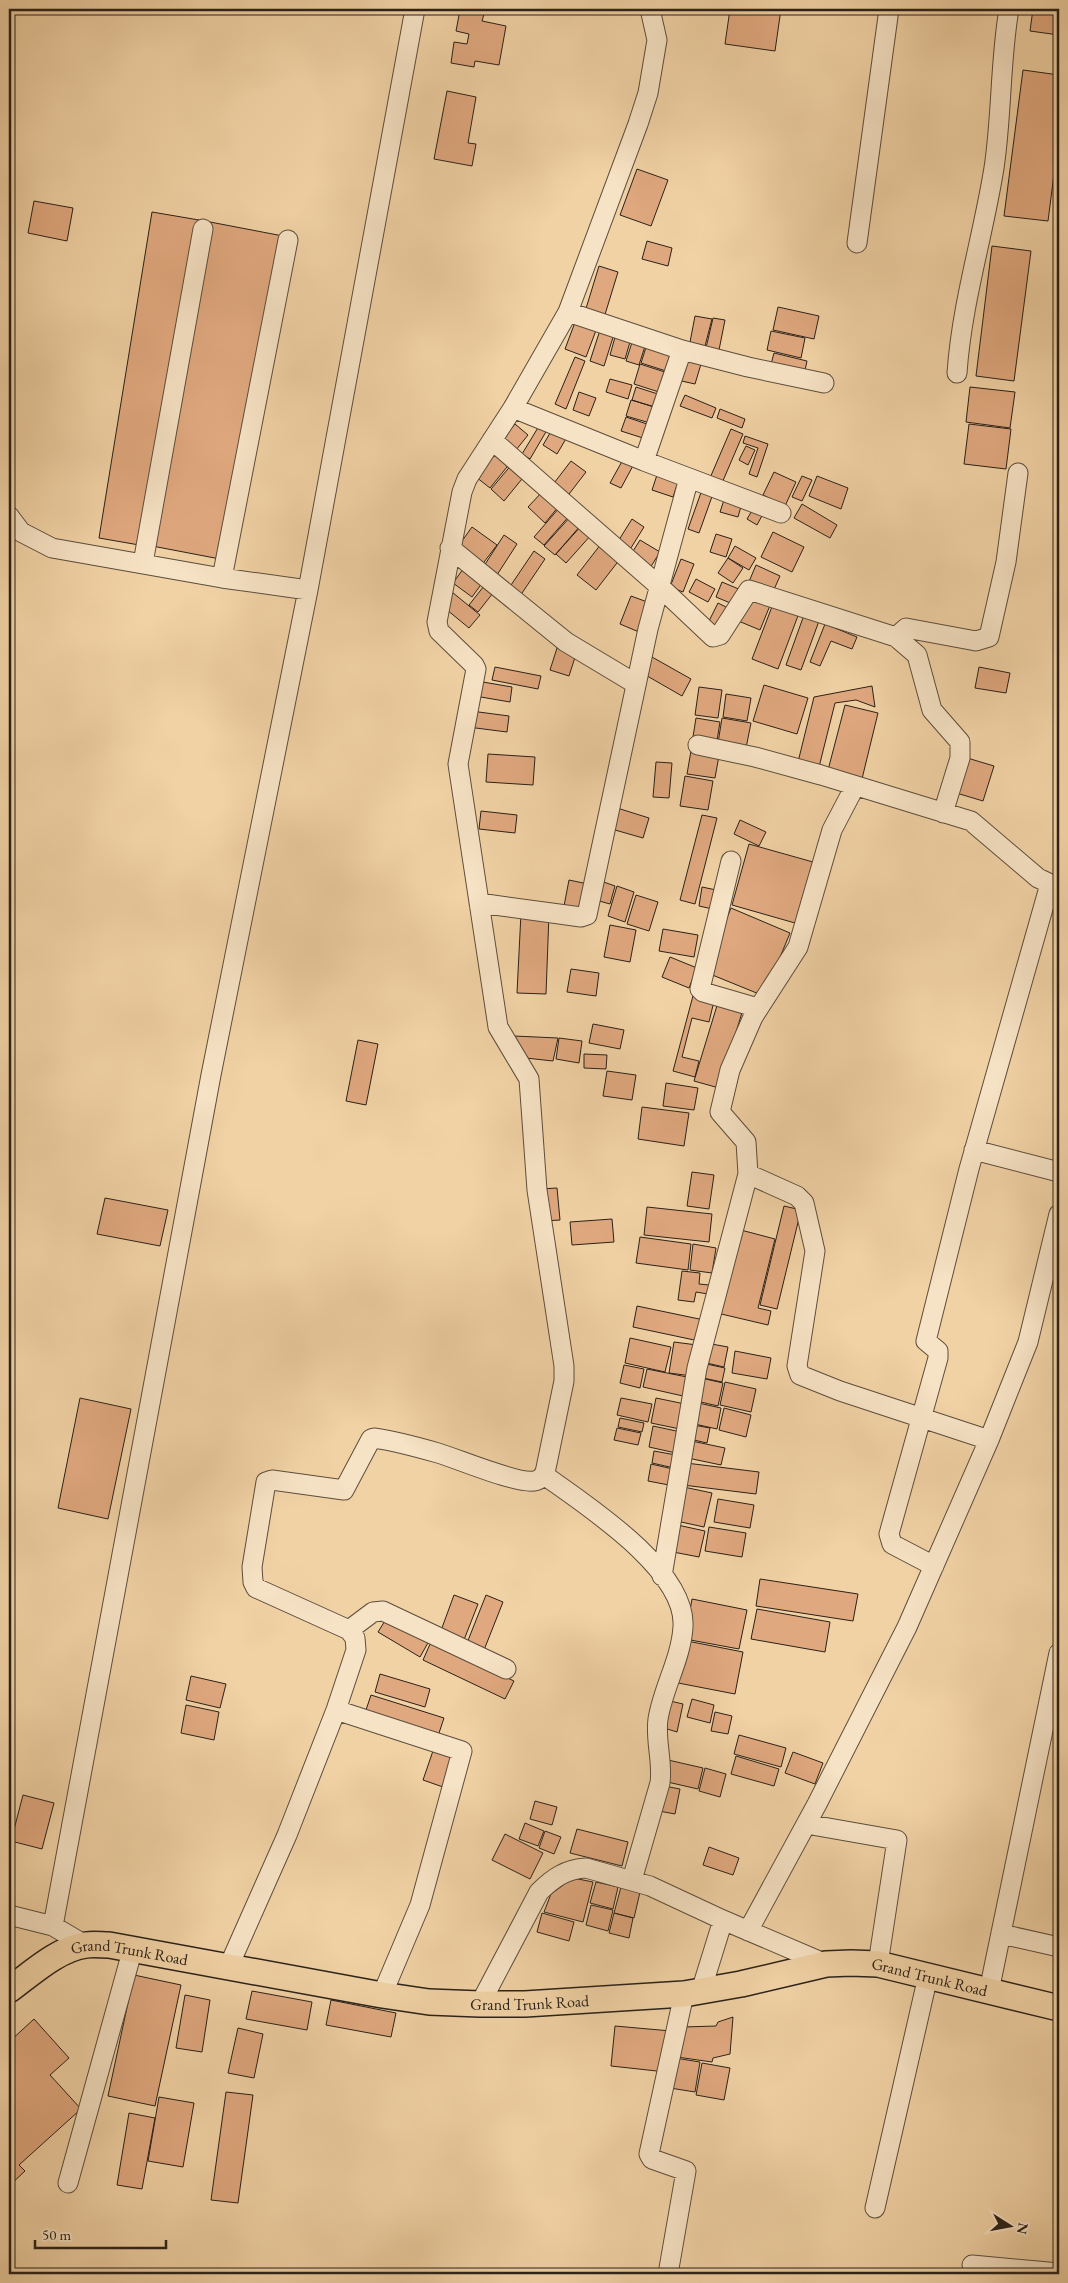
<svg xmlns="http://www.w3.org/2000/svg" width="1068" height="2283" font-family="'EB Garamond',serif">
<style>
.building{fill:#e0a87f;stroke:#2a2119}
.lines{fill:none;stroke-linecap:round;stroke-linejoin:round}
.minor-casing{stroke:#5c4d3c;stroke-width:21}
.major-casing{stroke:#2a2119;stroke-width:28}
.minor{stroke:#f6e2c4;stroke-width:19}
.major{stroke:#f1d2a5;stroke-width:25}
.labels{text-anchor:middle;stroke-width:5;stroke-linejoin:round;paint-order:stroke}
.street-label{font-size:16px;fill:#2a2119;stroke:#f6e2c4}
</style>
<rect width="100%" height="100%" fill="#f1d2a5"/>
<filter id="stains"><feTurbulence type="fractalNoise" baseFrequency=".004" numOctaves="4"/><feColorMatrix values="0 0 0 0 .2 0 0 0 0 .09 0 0 0 0 .02 0 0 0 .5 -.17"/></filter>
<radialGradient id="worn" r=".72"><stop offset=".6" stop-color="#630" stop-opacity="0"/><stop offset="1" stop-color="#630" stop-opacity=".3"/></radialGradient>
<path class="building" d="M730,9H781L775,51L725,44Z
M1033,9H1059V35L1030,31Z
M460,10L484,14L482,21L506,26L499,65L475,61L474,67L451,63L454,42L467,44L469,34L456,31Z
M1023,70L1059,75V135L1048,221L1004,216Z
M447,91L476,97L468,143L476,144L472,166L434,159Z
M637,169L668,180L651,226L620,215Z
M34,201L73,208L67,241L28,233Z
M152,212L199,220L145,546L99,538Z
M210,222L283,236L220,559L147,545Z
M647,241L672,248L668,266L642,259Z
M992,246L1031,251L1014,381L976,376Z
M599,266L618,272L603,321L584,315Z
M778,307L819,316L814,339L773,330Z
M695,316L712,319L705,346L690,342Z
M577,317L598,325L586,357L565,349Z
M713,318L725,320L719,350L706,348Z
M601,327L615,331L604,366L590,361Z
M617,330L632,335L625,359L610,355Z
M771,331L805,338L801,358L767,350Z
M634,336L647,340L639,365L626,361Z
M648,341L676,350L669,372L641,363Z
M774,353L807,361L804,375L770,368Z
M575,357L585,361L566,409L555,404Z
M682,359L701,364L695,384L677,380Z
M640,364L668,373L662,393L634,384Z
M610,379L632,385L628,399L606,392Z
M636,387L661,395L657,408L632,400Z
M970,387L1015,392L1010,428L966,422Z
M579,392L596,398L589,416L573,410Z
M685,395L716,408L712,418L680,406Z
M631,400L655,407L650,423L626,416Z
M720,409L745,419L742,428L717,418Z
M626,417L650,425L646,439L621,431Z
M515,424L528,435L512,455L499,444Z
M969,424L1011,429L1006,469L964,464Z
M539,426L547,430L530,459L522,454Z
M553,428L567,437L557,454L543,445Z
M731,429L743,434L722,483L710,478Z
M745,436L768,444L757,477L749,474L758,448L743,443Z
M746,446L755,450L748,465L739,460Z
M498,451L511,462L490,488L476,477Z
M625,456L635,462L621,488L610,483Z
M571,461L586,472L566,498L551,487Z
M513,463L526,474L504,501L491,489Z
M659,469L680,476L673,497L652,490Z
M774,472L796,482L785,506L763,495Z
M802,476L812,480L802,501L792,497Z
M817,476L848,488L841,509L809,496Z
M703,487L714,491L699,533L688,529Z
M543,491L559,506L545,523L528,507Z
M725,497L742,503L738,517L720,512Z
M756,504L765,510L757,525L747,519Z
M802,504L837,525L830,538L794,518Z
M560,507L570,515L544,545L534,537Z
M571,516L581,525L555,555L544,546Z
M632,519L644,527L629,551L617,543Z
M582,525L592,534L566,563L556,554Z
M472,527L497,545L481,566L457,548Z
M773,532L804,547L792,572L761,557Z
M716,534L732,539L726,557L710,552Z
M504,535L517,544L495,578L482,569Z
M640,540L660,552L650,568L630,556Z
M601,544L620,559L596,590L577,575Z
M735,546L756,558L749,570L728,558Z
M534,551L545,559L520,596L509,588Z
M728,558L743,568L733,583L718,573Z
M681,559L694,564L683,592L670,587Z
M466,565L485,579L472,597L453,583Z
M756,565L780,576L772,594L748,584Z
M696,579L715,589L708,602L689,592Z
M722,582L741,590L735,605L716,597Z
M484,586L493,593L478,612L469,605Z
M452,592L480,615L469,628L441,605Z
M749,595L771,603L760,630L736,620Z
M631,596L650,603L639,632L620,624Z
M718,603L732,610L721,630L708,623Z
M773,604L799,613L778,669L752,659Z
M804,615L819,621L801,670L786,665Z
M825,624L857,637L852,649L831,641L820,666L810,662Z
M558,645L577,651L569,676L550,670Z
M652,657L691,679L682,696L642,673Z
M495,667L541,676L538,689L492,680Z
M979,667L1010,673L1006,693L975,688Z
M477,681L512,687L510,702L475,696Z
M764,685L808,698L797,734L753,721Z
M872,686L875,707L856,700L835,703L819,767L798,762L814,697Z
M699,687L722,690L718,718L695,715Z
M726,694L751,698L747,721L723,717Z
M845,705L878,713L861,783L827,774Z
M471,711L509,716L507,732L468,727Z
M696,718L720,722L716,747L692,743Z
M722,718L751,723L746,748L718,743Z
M692,745L720,750L715,778L687,774Z
M488,754L535,757L533,785L486,782Z
M964,757L994,766L983,801L953,792Z
M656,762L672,763L669,798L653,797Z
M685,776L713,781L708,810L680,806Z
M614,807L649,818L643,838L608,828Z
M481,811L517,815L515,833L479,829Z
M702,815L717,818L695,904L680,900Z
M740,820L766,832L759,846L734,834Z
M749,844L813,862L795,923L732,905Z
M569,880L588,884L583,910L564,906Z
M598,880L615,886L610,904L592,899Z
M617,886L634,892L625,922L608,916Z
M702,887L721,891L717,910L699,906Z
M636,895L658,902L649,931L627,924Z
M731,908L790,933L764,996L705,972Z
M521,913L549,914L546,994L517,993Z
M610,925L636,930L630,962L604,957Z
M663,929L698,935L694,957L659,951Z
M670,957L697,968L689,988L662,977Z
M571,969L599,973L596,996L567,992Z
M694,992L715,997L709,1022L692,1018L682,1057L699,1061L695,1077L673,1071Z
M719,999L744,1006L719,1088L694,1081Z
M593,1024L624,1030L620,1049L589,1043Z
M514,1036L558,1038L553,1061L526,1058Z
M559,1038L582,1041L579,1063L556,1059Z
M358,1040L378,1044L366,1105L346,1101Z
M584,1054L607,1055L606,1069L584,1068Z
M607,1071L636,1075L632,1100L603,1096Z
M666,1083L698,1088L694,1110L663,1106Z
M642,1107L689,1113L684,1146L638,1139Z
M692,1172L714,1175L709,1209L687,1206Z
M557,1188L560,1220L543,1221L540,1189Z
M105,1198L168,1210L160,1246L97,1234Z
M784,1206L801,1210L777,1309L760,1305Z
M647,1207L712,1214L709,1242L644,1235Z
M612,1219L614,1242L572,1245L570,1222Z
M737,1229L775,1239L758,1308L771,1311L768,1325L717,1313Z
M640,1237L691,1244L688,1270L636,1263Z
M693,1244L716,1248L712,1273L690,1270Z
M682,1271L700,1273L699,1284L709,1285L708,1294L696,1292L694,1302L678,1300Z
M637,1306L704,1320L699,1341L633,1327Z
M630,1338L671,1347L665,1372L625,1363Z
M674,1342L697,1345L692,1376L669,1373Z
M706,1343L728,1347L724,1367L702,1362Z
M735,1351L771,1358L767,1379L732,1373Z
M702,1363L725,1368L722,1382L698,1377Z
M624,1365L644,1369L640,1388L620,1383Z
M647,1369L687,1377L683,1396L643,1387Z
M697,1377L723,1383L718,1406L692,1400Z
M725,1382L756,1389L751,1412L720,1405Z
M80,1398L131,1409L108,1519L58,1508Z
M621,1398L652,1404L648,1422L617,1415Z
M656,1398L685,1404L680,1429L651,1423Z
M694,1402L721,1408L717,1429L690,1423Z
M724,1408L751,1415L746,1437L719,1430Z
M620,1418L644,1423L642,1432L618,1427Z
M688,1424L710,1428L707,1443L685,1438Z
M653,1426L681,1432L676,1453L649,1447Z
M617,1428L641,1433L638,1445L614,1440Z
M687,1440L725,1448L721,1465L683,1457Z
M654,1451L676,1455L674,1468L652,1463Z
M686,1463L759,1472L756,1494L683,1485Z
M651,1464L673,1469L669,1485L648,1481Z
M679,1486L712,1493L704,1527L672,1520Z
M718,1499L754,1505L750,1528L714,1522Z
M673,1524L705,1531L699,1557L668,1551Z
M709,1527L746,1533L742,1557L705,1551Z
M760,1579L858,1594L853,1621L756,1606Z
M454,1595L478,1604L462,1645L439,1636Z
M486,1595L503,1602L484,1650L467,1643Z
M692,1599L747,1610L739,1649L685,1639Z
M757,1609L830,1622L825,1652L751,1639Z
M388,1616L429,1641L420,1657L378,1632Z
M682,1640L743,1652L735,1694L673,1682Z
M431,1642L514,1681L505,1699L423,1660Z
M380,1674L430,1689L425,1707L375,1692Z
M191,1676L226,1684L220,1708L186,1700Z
M371,1695L444,1718L438,1736L365,1713Z
M692,1699L714,1705L710,1723L687,1717Z
M670,1701L683,1704L677,1732L664,1728Z
M186,1705L219,1712L214,1740L181,1733Z
M715,1712L732,1716L728,1734L711,1731Z
M739,1735L786,1748L781,1767L734,1754Z
M435,1745L456,1753L443,1787L423,1780Z
M793,1752L823,1763L815,1784L785,1773Z
M736,1756L779,1769L774,1786L731,1774Z
M668,1760L703,1768L698,1789L663,1781Z
M705,1768L726,1774L720,1797L699,1791Z
M664,1786L680,1789L675,1814L659,1811Z
M23,1795L54,1803L42,1849L11,1841Z
M535,1801L557,1807L552,1825L530,1819Z
M525,1823L544,1831L538,1846L519,1839Z
M577,1829L628,1842L622,1866L570,1853Z
M545,1831L561,1837L554,1854L539,1848Z
M505,1834L543,1853L530,1879L492,1860Z
M709,1847L739,1858L733,1875L703,1865Z
M573,1878L593,1882L583,1922L544,1912L551,1894Z
M596,1882L618,1887L613,1909L590,1903Z
M621,1887L640,1892L634,1918L614,1913Z
M591,1905L613,1910L608,1931L586,1925Z
M542,1913L574,1922L569,1941L537,1932Z
M614,1913L633,1918L629,1938L609,1933Z
M134,1975L181,1985L155,2106L108,2096Z
M252,1991L312,2002L307,2030L246,2019Z
M185,1995L210,2000L202,2052L176,2048Z
M331,2000L396,2013L391,2037L326,2025Z
M733,2017L730,2054L713,2058L712,2062L677,2057L683,2027L716,2026L718,2022Z
M34,2019L69,2058L50,2075L81,2109L19,2165L25,2171L9,2186V2042Z
M615,2026L671,2031L666,2072L611,2066Z
M238,2028L263,2034L254,2078L228,2073Z
M675,2058L700,2062L695,2092L670,2088Z
M702,2063L730,2068L724,2100L696,2095Z
M226,2092L253,2095L238,2203L211,2200Z
M159,2097L194,2103L183,2167L148,2161Z
M129,2113L155,2118L142,2189L117,2185Z"/>
<g class="lines">
<defs>
<path id="minor" d="M857,243L889,9
M568,312L682,350
M957,373C962,302 983,237 994,168C1002,115 1000,61 1009,9
M513,408L644,461L682,350L748,367L824,383
M492,440L659,586L713,637L720,635L749,590L896,637L917,655L932,710L960,742V758L943,813
M689,478L781,513
M9,516L21,532L52,548L222,578L308,590
M450,548L566,642L636,684
M143,563L203,229
M222,578L288,240
M896,637L906,628L976,641L989,637L1006,562L1018,473
M698,745L755,757L821,775L971,821L1038,878L1059,888
M855,786L832,830L798,947L753,1017L730,1070L720,1112L746,1142L748,1174L797,1196L804,1203L815,1251L797,1366L800,1375L840,1391L989,1440
M731,861L700,989L703,992L758,1008
M479,903L581,917L587,915L648,629L689,478L644,461
M974,1150L1059,1172
M544,1475C586,1505 687,1570 683,1627C681,1659 663,1688 658,1719C655,1740 663,1762 660,1783L632,1880
M934,1566L892,1544L889,1534L938,1358V1351L926,1341L969,1169L1050,884
M662,1576L697,1368L748,1174
M349,1630L373,1612L383,1611L506,1669
M336,1710L356,1650L355,1638L349,1630L256,1588L253,1582L252,1567L266,1482L272,1480L344,1490L371,1439L374,1438C395,1441 417,1447 438,1453C458,1459 517,1484 534,1481C541,1480 545,1474 546,1468L564,1381V1366L537,1190L529,1079L498,1027L458,764L476,669L474,665L439,631L437,622L462,492L467,479L513,408L568,312L638,124L648,93L657,40L650,9
M806,1824L897,1840L878,1964
M9,1915L53,1926L85,1945
M53,1926L211,1075L308,590L415,9
M748,1931L817,1804L907,1627L989,1440L1028,1342L1059,1214
M1001,1934L1059,1947
M228,1968L287,1835L336,1710L462,1751L420,1905L382,1995
M701,1991L723,1920
M989,1991L1059,1653
M480,2004L539,1892C553,1878 566,1869 586,1868L650,1886L723,1920L826,1964
M68,2183L133,1948
M875,2208L928,1976
M972,2265L1059,2273
M668,2274L686,2171L652,2159L649,2154L684,1994"/>
<g id="major">
<path id="s1" d="M9,1990C31,1974 57,1949 86,1945C93,1944 102,1945 109,1945L382,1995L429,2002L480,2004H525L684,1994L741,1984L826,1964L851,1963L878,1964L1059,2008"/>
</g>
</defs>
<use href="#minor" class="minor-casing"/>
<use href="#major" class="major-casing"/>
<use href="#minor" class="minor"/>
<use href="#major" class="major"/>
</g>
<g class="labels">
<g class="street-label">
<text dy="6" stroke="none"><textPath href="#s1" startOffset="134">Grand Trunk Road</textPath></text>
<text dy="6" stroke="none"><textPath href="#s1" startOffset="944">Grand Trunk Road</textPath></text>
<text dy="6" stroke="none"><textPath href="#s1" startOffset="539">Grand Trunk Road</textPath></text>
</g>
</g>
<rect width="1068" height="2283" fill="none" stroke="#f1d2a5" stroke-width="30"/>
<rect x="10" y="10" width="1048" height="2263" fill="none" stroke="#2a2119" stroke-width="2.5"/>
<rect x="15" y="15" width="1038" height="2253" fill="none" stroke="#2a2119"/>
<g transform="translate(1010 2226) rotate(101)" stroke="#f6e2c4" stroke-width="4" paint-order="stroke">
<path d="M0-4L9 19L0 12L-9 19Z" fill="#2a2119"/>
<text y="-8" font-size="14" font-weight="bold" text-anchor="middle" fill="#2a2119">N</text>
</g>
<path d="M35 2240v8h131v-8" fill="none" stroke="#2a2119" stroke-width="2.5"/>
<text x="42" y="2240" font-size="15" fill="#2a2119" stroke="#f6e2c4" stroke-width="4" paint-order="stroke">50 m</text>
<rect width="100%" height="100%" filter="url(#stains)"/>
<rect width="100%" height="100%" fill="url(#worn)"/>
</svg>
